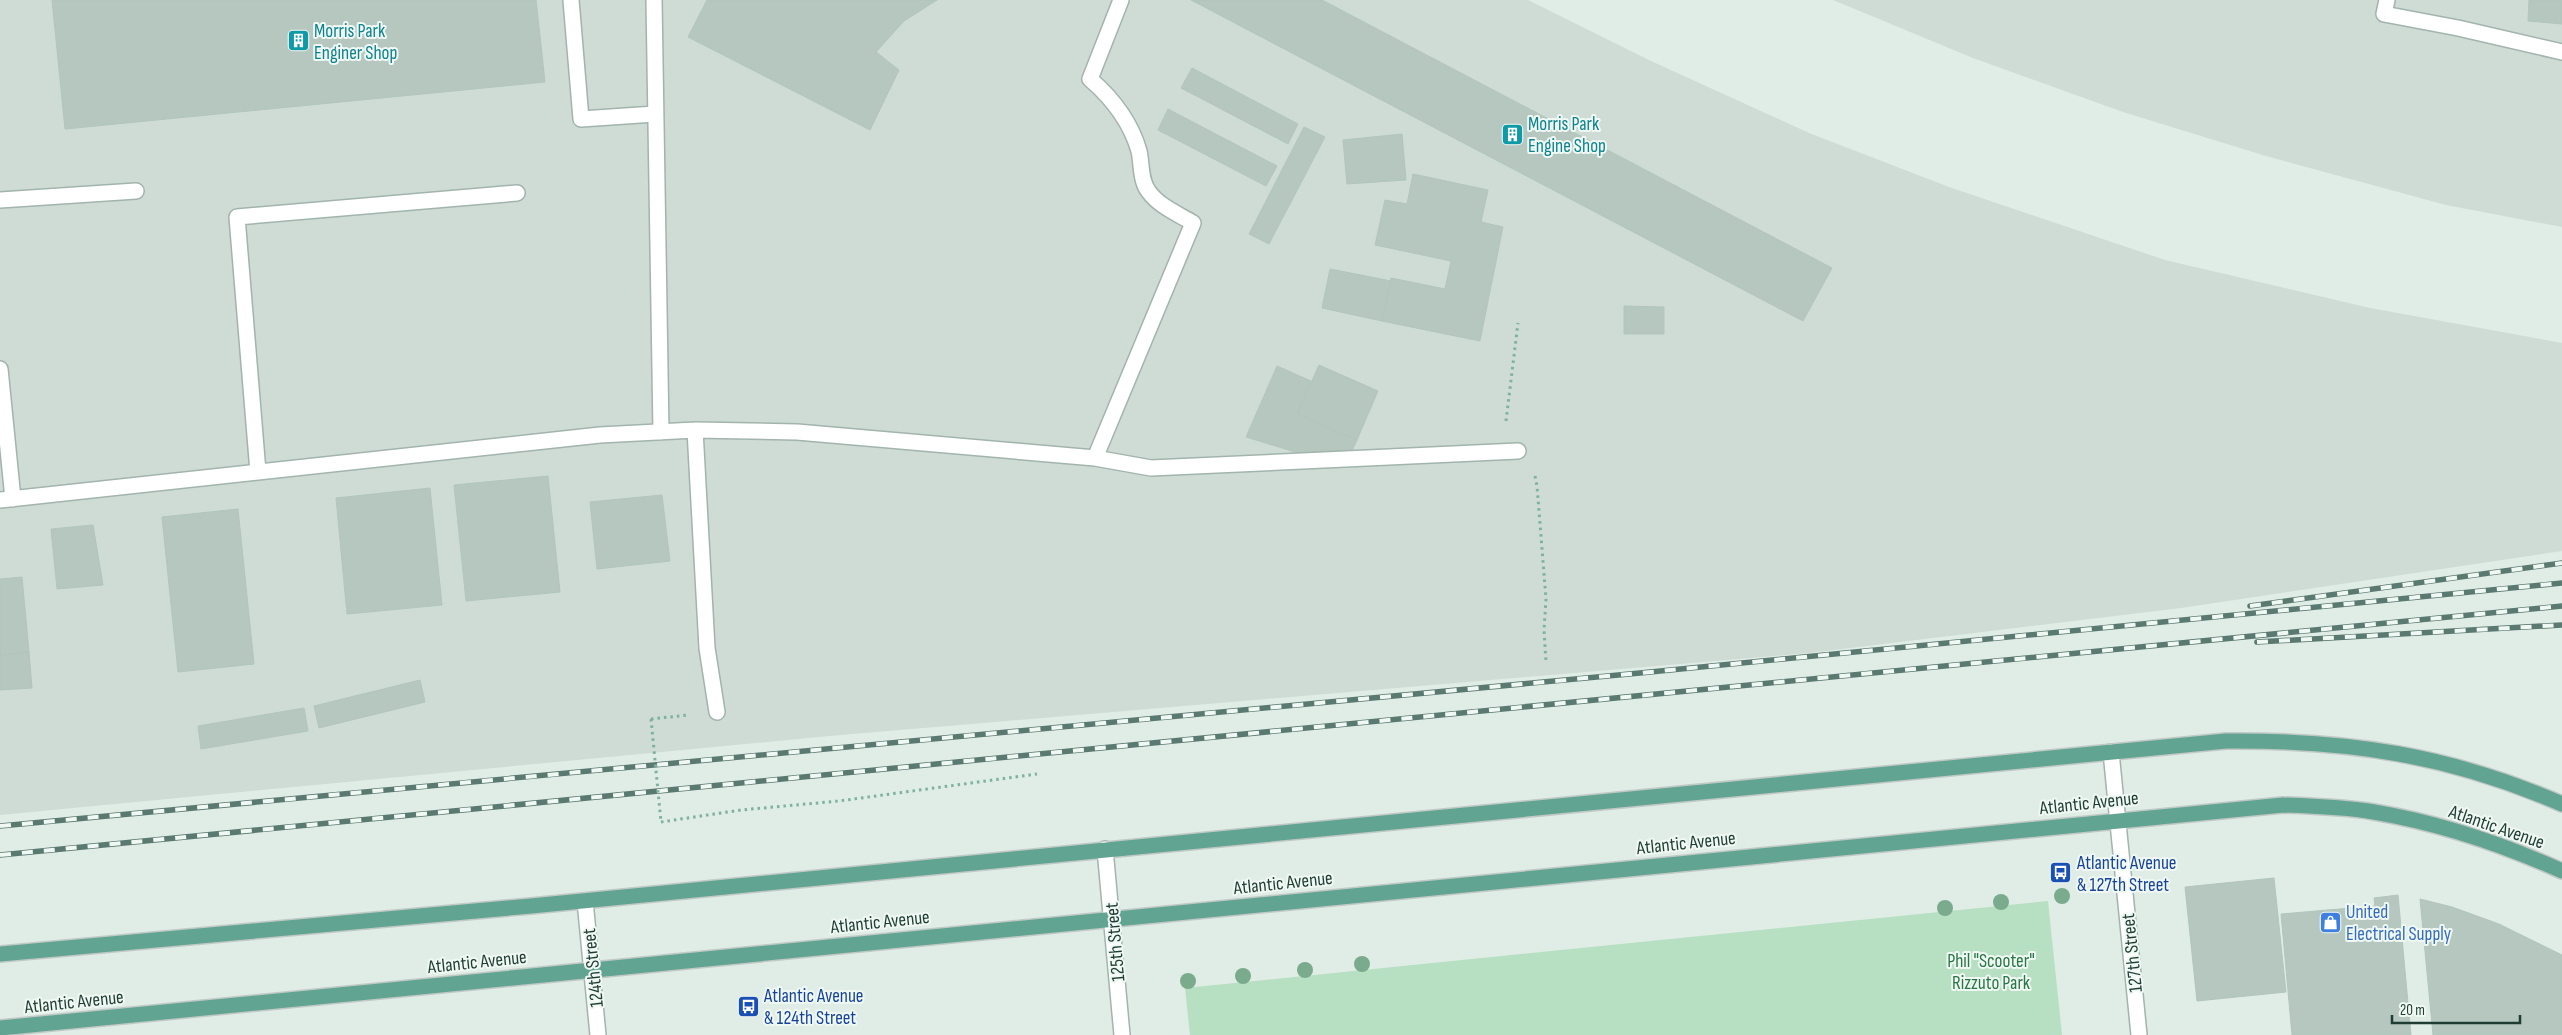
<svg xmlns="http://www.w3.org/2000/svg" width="2562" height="1035" font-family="'Sofia Sans Condensed',sans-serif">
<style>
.built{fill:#cedcd5}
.green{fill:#b7dfc1}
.building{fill:#b5c7bf;stroke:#b2c6bd}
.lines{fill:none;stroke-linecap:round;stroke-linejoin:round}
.minor-casing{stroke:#a2b4ad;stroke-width:18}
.major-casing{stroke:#c0c9c6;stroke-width:18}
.path{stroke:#7eb1a0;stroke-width:3;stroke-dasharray:2.5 4;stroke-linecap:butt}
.minor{stroke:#fff;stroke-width:15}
.major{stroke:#61a491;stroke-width:15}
.rail-casing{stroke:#5a7970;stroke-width:5.5}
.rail{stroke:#f0f8f4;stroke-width:4;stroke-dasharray:11;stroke-linecap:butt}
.path-bridge{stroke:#7eb1a0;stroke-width:3;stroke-dasharray:2.5 4;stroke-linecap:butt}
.tree{fill:#7aab8d}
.labels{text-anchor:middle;stroke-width:4;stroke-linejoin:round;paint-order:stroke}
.culture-label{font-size:19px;fill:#0d838f;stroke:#f0f8f4;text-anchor:start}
.street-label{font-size:19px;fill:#1f3d34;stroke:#f0f8f4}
.transit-label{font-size:19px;fill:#164399;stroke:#f0f8f4;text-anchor:start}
.shop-label{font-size:19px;fill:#366cbe;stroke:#f0f8f4;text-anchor:start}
.park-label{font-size:19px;fill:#277644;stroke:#f0f8f4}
</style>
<rect width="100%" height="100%" fill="#e0ece6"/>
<path class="built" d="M0,0H1528L1651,61L1809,133L1949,187L2165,260L2370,308L2562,343V551L2181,608L1809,653L829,736L0,815Z
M1833,0H2562V227L2446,205L2266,156L2123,112L1973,58Z"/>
<path class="green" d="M2048,901L2062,1035H1190L1185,988Z"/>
<path class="building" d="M52,0H536L545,82L65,129Z
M707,0H937L904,21L876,52L899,70L870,130L688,37Z
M1191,0H1322L1832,268L1803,321Z
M2529,0H2562V24L2528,21Z
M1192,68L1298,124L1288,144L1181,88Z
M1168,109L1277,166L1266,186L1158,130Z
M1304,127L1325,137L1269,244L1249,234Z
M1402,134L1406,180L1347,184L1343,140Z
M1413,174L1488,190L1481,222L1503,227L1480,341L1382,321L1391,278L1445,289L1451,261L1375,245L1385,200L1407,204Z
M1330,269L1391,281L1382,321L1322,308Z
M1624,306L1664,307V334H1624Z
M1319,365L1378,391L1357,440L1297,414Z
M1277,366L1311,381L1297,414L1357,440L1350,455H1305L1246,437Z
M548,476L560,592L466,601L454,485Z
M430,488L442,605L347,614L336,498Z
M662,495L670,561L597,569L590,502Z
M238,509L254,664L178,672L162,517Z
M93,525L103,585L57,589L51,529Z
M22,577L29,652L0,655V579Z
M29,652L32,688L0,690V655Z
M420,680L425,702L319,728L314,706Z
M304,708L308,731L201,749L198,726Z
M2274,878L2286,992L2197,1001L2185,887Z
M2398,895L2411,1035H2292L2281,914L2375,906L2374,898Z
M2420,899L2452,907L2499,924L2562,955V1035H2433Z"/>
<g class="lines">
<defs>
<path id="minor" d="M571,0L581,119L655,114
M654,0L661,432
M2387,0L2384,14L2458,28L2562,52
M0,200L136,191
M0,369L13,499
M695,430L707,648L717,712
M1095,458L1193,223C1178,214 1159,206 1149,192C1140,181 1142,164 1139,151C1131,123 1112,98 1090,79L1121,0
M258,472L237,217L517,193
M0,500L600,435L695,430L797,432L1095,458L1151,468L1518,451
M2111,752L2139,1035
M1105,849L1122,1035
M585,901L598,1035"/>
<path id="major" d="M0,954L531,906L2226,741C2349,740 2449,755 2562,804
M0,1028L2283,805C2314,806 2344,807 2374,812C2439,823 2502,844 2562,871"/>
</defs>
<use href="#minor" class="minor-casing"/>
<use href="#major" class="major-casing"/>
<path class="path" d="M1506,421L1518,323
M1535,476L1537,486L1546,599L1544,630L1546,662
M651,719L688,715
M661,822L741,810L839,801L1037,774"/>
<use href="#minor" class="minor"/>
<use href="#major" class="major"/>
<defs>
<path id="rail" d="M2250,606L2562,563
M2257,642L2562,625
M0,826L1640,673L2562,583
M0,855L2562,606"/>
</defs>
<use href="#rail" class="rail-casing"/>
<use href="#rail" class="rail"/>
<path class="path-bridge" d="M651,719L661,822"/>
</g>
<g class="tree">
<circle cx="2062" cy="896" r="8"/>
<circle cx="2001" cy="902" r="8"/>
<circle cx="1945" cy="908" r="8"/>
<circle cx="1362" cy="964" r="8"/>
<circle cx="1305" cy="970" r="8"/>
<circle cx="1243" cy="976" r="8"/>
<circle cx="1188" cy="981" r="8"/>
</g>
<defs>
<symbol id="building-square" viewBox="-11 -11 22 22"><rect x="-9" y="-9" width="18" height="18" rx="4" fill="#0f9aa8" stroke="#f0f8f4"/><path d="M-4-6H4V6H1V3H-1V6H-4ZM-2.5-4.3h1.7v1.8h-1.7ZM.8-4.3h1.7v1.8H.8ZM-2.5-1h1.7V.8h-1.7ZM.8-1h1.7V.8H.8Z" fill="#fff"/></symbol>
<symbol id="bus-square" viewBox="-11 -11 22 22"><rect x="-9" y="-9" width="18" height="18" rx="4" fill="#1a4fb4" stroke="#f0f8f4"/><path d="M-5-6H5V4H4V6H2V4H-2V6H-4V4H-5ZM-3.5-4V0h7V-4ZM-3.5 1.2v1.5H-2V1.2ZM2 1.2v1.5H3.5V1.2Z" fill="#fff"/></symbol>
<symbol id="shop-square" viewBox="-11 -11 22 22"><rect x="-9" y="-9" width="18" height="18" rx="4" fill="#3f7fe0" stroke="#f0f8f4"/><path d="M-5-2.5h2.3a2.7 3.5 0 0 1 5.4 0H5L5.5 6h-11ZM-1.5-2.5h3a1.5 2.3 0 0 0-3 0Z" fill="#fff"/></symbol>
</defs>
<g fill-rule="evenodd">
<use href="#building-square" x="286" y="28" width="25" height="25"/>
<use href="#building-square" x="1500" y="122" width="25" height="25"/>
<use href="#bus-square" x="2048" y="860" width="25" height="25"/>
<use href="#shop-square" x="2318" y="910" width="25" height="25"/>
<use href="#bus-square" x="736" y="994" width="25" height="25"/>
</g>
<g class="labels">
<g class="culture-label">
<text x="314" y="37">Morris Park<tspan x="314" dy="22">Enginer Shop</tspan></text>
<text x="1528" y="130">Morris Park<tspan x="1528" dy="22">Engine Shop</tspan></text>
</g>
<g class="street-label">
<text transform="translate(2089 802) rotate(-6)" y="7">Atlantic Avenue</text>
<text transform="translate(2497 826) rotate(19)" y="7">Atlantic Avenue</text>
<text transform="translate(1686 842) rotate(-6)" y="7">Atlantic Avenue</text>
<text transform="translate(1283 882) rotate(-6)" y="7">Atlantic Avenue</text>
<text transform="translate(880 921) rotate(-6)" y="7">Atlantic Avenue</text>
<text transform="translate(1114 942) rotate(-95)" y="7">125th Street</text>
<text transform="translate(2131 953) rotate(-96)" y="7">127th Street</text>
<text transform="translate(477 961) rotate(-6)" y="7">Atlantic Avenue</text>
<text transform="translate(592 968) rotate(-96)" y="7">124th Street</text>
<text transform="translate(74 1001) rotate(-6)" y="7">Atlantic Avenue</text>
</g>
<g class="transit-label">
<text x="2077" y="869">Atlantic Avenue<tspan x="2077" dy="22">&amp; 127th Street</tspan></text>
<text x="764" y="1002">Atlantic Avenue<tspan x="764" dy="22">&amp; 124th Street</tspan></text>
</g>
<g class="shop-label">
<text x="2346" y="918">United<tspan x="2346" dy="22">Electrical Supply</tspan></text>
</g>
<g class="park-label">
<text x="1991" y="967">Phil "Scooter"<tspan x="1991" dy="22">Rizzuto Park</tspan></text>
</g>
</g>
<path d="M2392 1015v8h128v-8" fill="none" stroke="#1f3d34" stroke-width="2.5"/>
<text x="2400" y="1015" font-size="15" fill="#1f3d34" stroke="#f0f8f4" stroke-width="4" paint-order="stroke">20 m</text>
</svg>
